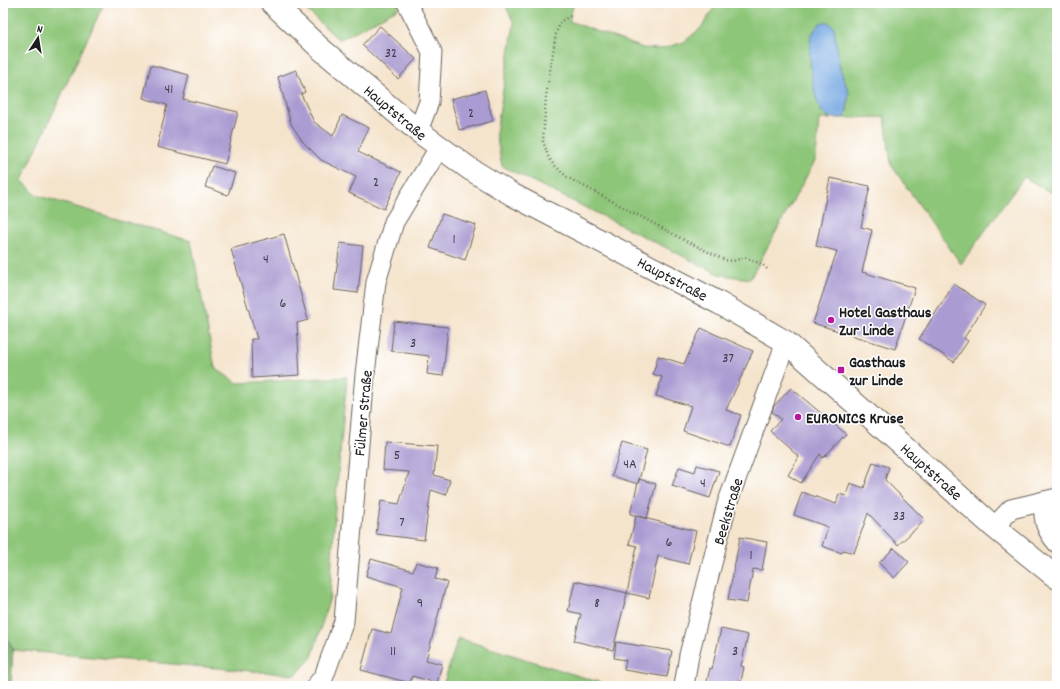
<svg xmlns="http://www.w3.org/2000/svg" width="1060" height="689" font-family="Dekko,sans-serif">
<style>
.green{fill:#8ec679;stroke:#55714a}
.forest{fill:#72ab69;stroke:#476442}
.water{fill:#77a9e2;stroke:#4a627f}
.building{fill:#aa9bd2}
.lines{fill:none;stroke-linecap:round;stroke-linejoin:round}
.minor-casing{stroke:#68625a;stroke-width:21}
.secondary-casing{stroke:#68625a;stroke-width:24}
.path{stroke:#68625a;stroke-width:2.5;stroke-dasharray:1 3;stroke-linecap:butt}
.minor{stroke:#fff;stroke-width:19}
.secondary{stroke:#fff;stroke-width:22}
.poi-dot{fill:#b5179e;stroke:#fff;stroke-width:1.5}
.labels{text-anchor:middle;stroke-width:3;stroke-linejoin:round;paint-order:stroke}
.number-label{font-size:14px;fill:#403c4a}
.street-label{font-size:16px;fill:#1c1c1c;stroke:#fff}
.poi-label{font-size:16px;font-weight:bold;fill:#1c1c1c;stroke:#fff;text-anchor:start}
</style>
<rect width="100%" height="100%" fill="#fff"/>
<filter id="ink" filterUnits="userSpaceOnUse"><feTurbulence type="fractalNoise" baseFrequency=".025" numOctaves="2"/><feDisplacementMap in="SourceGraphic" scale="8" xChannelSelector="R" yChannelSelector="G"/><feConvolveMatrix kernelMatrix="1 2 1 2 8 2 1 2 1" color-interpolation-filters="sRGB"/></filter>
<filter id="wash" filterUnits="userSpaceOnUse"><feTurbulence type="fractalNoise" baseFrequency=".012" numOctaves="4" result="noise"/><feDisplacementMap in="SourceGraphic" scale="16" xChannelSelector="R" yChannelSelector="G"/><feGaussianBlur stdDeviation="0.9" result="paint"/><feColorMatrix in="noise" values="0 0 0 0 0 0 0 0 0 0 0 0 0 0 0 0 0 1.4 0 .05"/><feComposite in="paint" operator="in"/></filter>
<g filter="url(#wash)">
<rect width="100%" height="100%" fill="#f5e4cc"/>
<path class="green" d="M3,3H104L22,180L36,195L191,241L215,368L237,383L347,377L335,507L330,597L312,657L296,675L13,650L3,629Z
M299,3H397L399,8L339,40Z
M504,3H574L569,21L643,48L661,49L684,42L701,28L717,3H1057V196L1024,177L961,264L891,165L885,117L844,118C853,93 845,90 840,68C837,55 836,41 834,27L810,66C814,85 814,107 831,119H819L816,159L750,279L721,275L502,166L496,133L514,23Z
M458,638L611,686H443Z"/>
<path class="forest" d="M3,629L13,650L11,686H3Z"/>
<path class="water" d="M828,22L834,27L840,68L849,93L847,110L844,118C836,118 830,119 824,114C813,105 807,50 811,36C813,32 817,27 820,23Z"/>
<g id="blocks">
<path class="building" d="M380,26L416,59L398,79L362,45Z
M151,65L189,75L183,99L238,112L225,164L157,147L167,105L143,98Z
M296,70L305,92L301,94L314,122L333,136L342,115L369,128L358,152L401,172L384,209L349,193L356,177L321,160L303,142L291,124L278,77Z
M485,90L493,121L459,130L451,99Z
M212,166L235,173L228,195L205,187Z
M830,178L870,186L861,227L872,230L862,272L915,288L895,349L813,323L837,251L816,246Z
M442,214L476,225L465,260L430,248Z
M284,234L308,320L297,323L300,375L252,378L251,339H257L231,249Z
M340,243L363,246L358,293L334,290Z
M954,284L985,305L964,338L968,341L954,362L919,339Z
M394,321L448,327L443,376L427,374L429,356L391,351Z
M701,328L753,351L726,410L741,415L730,447L683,431L691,406L656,396L662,377L653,374L658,356L684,364Z
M791,388L846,434L823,458L820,454L801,483L788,475L799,457L770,431L781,419L772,412L774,406Z
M385,442L437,446L434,475L450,480L446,495L431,490L424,540L376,534L381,501L399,504L409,472L383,470Z
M622,443L647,450L638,484L612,476Z
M873,462L889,467L885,480L925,520L898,545L868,513L854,553L843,550L842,553L822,546L828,527L794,515L802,492L836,504L839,494L846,496L850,483L864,488Z
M697,465L719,471L710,498L672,486L679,467L695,472Z
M639,479L656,484L647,518L630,514Z
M636,516L696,531L688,564L658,556L649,598L627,593L637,546L629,544Z
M740,537L767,542L762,570L753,569L747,603L728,600Z
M894,548L909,562L894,578L879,563Z
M371,559L413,571L416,562L438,568L435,579L447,582L426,660L442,664L437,683L412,676L410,683L361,670L372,629L391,634L403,587L366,576Z
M575,581L627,593L613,650L574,641L581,614L568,611Z
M721,629L748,635L741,666L744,667L740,686H706L710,668L712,669Z
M616,642L672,651L667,677L624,670L626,660L614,658Z"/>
</g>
</g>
<g filter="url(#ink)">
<use href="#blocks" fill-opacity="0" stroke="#68625a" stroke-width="1"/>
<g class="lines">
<defs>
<path id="minor" d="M407,3L432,52L429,102L418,131
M1043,501C1044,521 1044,528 1057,543
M994,527L1011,509L1057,498
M316,686L324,676L344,621L365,374L376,282L394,222L439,148
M684,686L689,655L727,504L786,342"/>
<path id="secondary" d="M272,3L321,49L418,131L470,169L513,195L719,303L786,342L994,527L1057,578"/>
</defs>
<use href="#minor" class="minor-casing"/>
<use href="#secondary" class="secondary-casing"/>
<path class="path" d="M570,16L561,21L556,33L546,96L543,141L548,156L553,164L567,177L688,242L725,260L733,261L745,257L763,265L767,269"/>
<use href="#minor" class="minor"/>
<use href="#secondary" class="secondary"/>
</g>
</g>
<g class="poi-dot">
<circle cx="831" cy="320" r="4"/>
<rect x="837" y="366" width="8" height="8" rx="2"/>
<circle cx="798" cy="417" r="4"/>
</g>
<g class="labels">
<g class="number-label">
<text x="391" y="57">32</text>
<text x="169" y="93">41</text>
<text x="471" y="117">2</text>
<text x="376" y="186">2</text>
<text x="454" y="243">1</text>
<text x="266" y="263">4</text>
<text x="283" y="307">6</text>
<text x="413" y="347">3</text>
<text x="728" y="362">37</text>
<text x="397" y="459">5</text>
<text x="630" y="468">4A</text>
<text x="703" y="487">4</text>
<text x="899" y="520">33</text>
<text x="402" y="526">7</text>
<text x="669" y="546">6</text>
<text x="751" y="559">1</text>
<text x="420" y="607">9</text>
<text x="597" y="607">8</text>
<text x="393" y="655">11</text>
<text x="735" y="655">3</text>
</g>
<g class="street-label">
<text transform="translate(396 112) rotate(40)" y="6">Hauptstraße</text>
<text transform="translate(673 278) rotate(28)" y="6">Hauptstraße</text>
<text transform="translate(362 413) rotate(-85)" y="6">Fülmer Straße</text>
<text transform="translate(932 471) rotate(42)" y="6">Hauptstraße</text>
<text transform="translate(727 511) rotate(-73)" y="6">Beekstraße</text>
</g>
<g class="poi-label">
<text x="839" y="317">Hotel Gasthaus<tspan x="839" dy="18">Zur Linde</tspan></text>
<text x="849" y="367">Gasthaus<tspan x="849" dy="18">zur Linde</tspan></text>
<text x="806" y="423">EURONICS Kruse</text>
</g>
</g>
<rect width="1060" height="689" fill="none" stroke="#fff" stroke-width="16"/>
<g transform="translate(38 38) rotate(12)" stroke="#ffffff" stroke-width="3" paint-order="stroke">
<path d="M0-3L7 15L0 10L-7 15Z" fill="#1c1c1c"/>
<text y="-6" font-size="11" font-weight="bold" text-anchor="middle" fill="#1c1c1c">N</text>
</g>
</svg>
